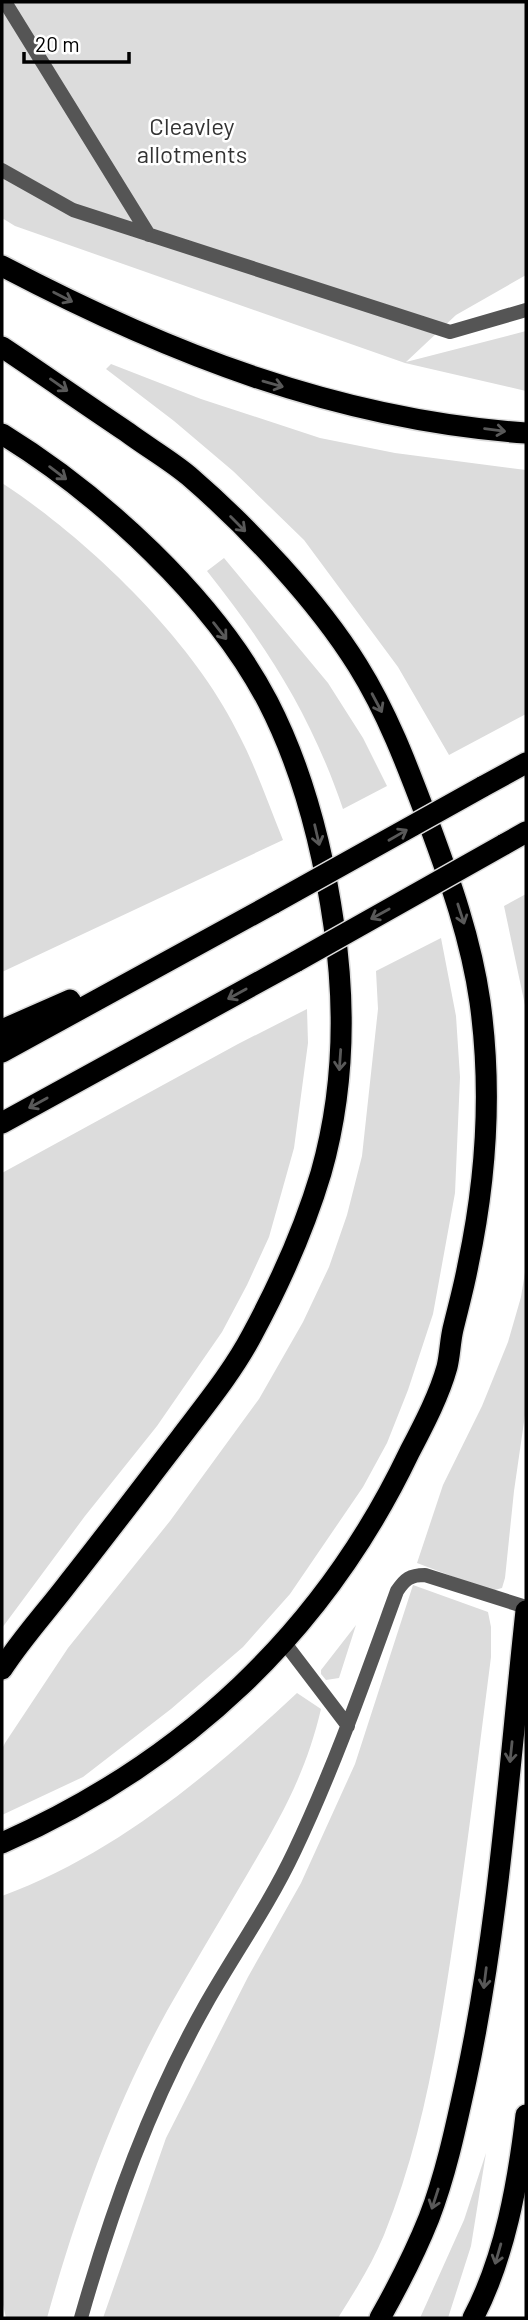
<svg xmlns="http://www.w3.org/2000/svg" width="528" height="2320" font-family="Barlow,sans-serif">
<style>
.green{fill:#dcdcdc}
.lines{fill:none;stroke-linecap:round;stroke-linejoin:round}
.highway-casing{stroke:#dbdbdb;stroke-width:24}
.lane{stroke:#555;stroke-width:14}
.highway{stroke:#000;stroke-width:21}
.highway-bridge-casing{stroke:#dbdbdb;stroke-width:24;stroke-linecap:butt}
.highway-bridge{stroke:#000;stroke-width:21}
.oneway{stroke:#595959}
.labels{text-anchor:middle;stroke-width:5;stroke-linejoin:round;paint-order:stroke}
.park-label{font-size:24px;fill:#333;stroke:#fff}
</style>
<rect width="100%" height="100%" fill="#fff"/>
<path class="green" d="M2,2H526V275L456,315L406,362L526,331V391L405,363L15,226L2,218Z
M111,364L201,399L320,438L395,453L526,470V714L449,755L398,667L304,540L233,471L174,421L106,369Z
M2,483C89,540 195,642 240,737C257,770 269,806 283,840L2,972Z
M224,558L328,683L363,738L387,786L343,809C311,715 268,648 207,571Z
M526,894V1010L504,906Z
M441,938L456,1016L460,1077L455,1193L433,1314L408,1390L387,1443L363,1487L290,1594L243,1647L171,1709L83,1777L2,1815V1749L5,1743L68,1648L170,1521L259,1399L303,1322L329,1267L347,1215L362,1156L378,1009L376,971Z
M307,1009L308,1043L294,1148L269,1237L247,1285L222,1332L157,1426L85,1516L2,1628V1173L238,1044Z
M526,1266V1408L514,1491L505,1578L502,1588L491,1591L417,1563L443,1485L482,1406L508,1342L521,1297Z
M413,1585L488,1612L491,1627V1657C479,1750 468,1843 454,1936C439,2037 423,2139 384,2235C372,2264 355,2291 338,2318H103L166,2138L248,1977L301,1883L355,1764Z
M356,1625L339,1678L326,1680L321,1674V1670Z
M297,1693L321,1709C306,1773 281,1817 248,1873C221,1919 193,1965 167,2011C114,2107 76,2214 47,2318H6L2,2300V1896C116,1854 210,1774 297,1693Z
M486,2153L471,2246L448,2318H420L464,2220Z"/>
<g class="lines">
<defs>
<path id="highway" d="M2,266C168,353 337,420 526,433
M2,347C44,375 85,404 127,432C147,447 170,460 189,476C248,527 317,600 358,666C388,714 408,768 428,821C450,880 471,939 480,1002C492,1089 486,1180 468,1265C464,1287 458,1308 453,1329C450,1342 450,1355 447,1367C439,1396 423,1426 409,1453C323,1633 183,1763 2,1843
M2,434C101,495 214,598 268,702C304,772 323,849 334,926C346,1009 344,1092 321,1173C304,1230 280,1283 252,1335C233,1371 206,1404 181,1437C144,1485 107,1534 69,1582C47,1611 22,1638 2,1669
M482,787L526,763
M503,845L526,832
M2,1030L70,1000
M2,1052L274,903
M2,1123L297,961
M380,2318C398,2286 415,2253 429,2218C446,2174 456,2126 466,2080C499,1926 509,1767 526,1611
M473,2318C505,2257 518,2183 526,2115"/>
</defs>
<use href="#highway" class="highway-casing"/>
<path class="lane" d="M5,2L149,235
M2,170L73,210L450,332L526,310
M284,1642L348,1726
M81,2318C112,2209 150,2103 206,2004C235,1953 269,1905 294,1852C334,1768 365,1679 397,1591C405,1579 410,1575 425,1575L526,1607"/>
<use href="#highway" class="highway"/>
<defs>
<path id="highway-bridge" d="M274,903L482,787
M297,961L503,845"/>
</defs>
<use href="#highway-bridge" class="highway-bridge-casing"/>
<use href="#highway-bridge" class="highway-bridge"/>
</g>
<defs><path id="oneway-shaft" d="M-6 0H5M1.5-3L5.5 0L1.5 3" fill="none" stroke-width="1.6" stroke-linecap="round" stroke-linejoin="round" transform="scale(1.75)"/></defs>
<g class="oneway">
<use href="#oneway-shaft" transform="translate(63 297) rotate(27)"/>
<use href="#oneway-shaft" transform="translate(273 384) rotate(16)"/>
<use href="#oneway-shaft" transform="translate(59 385) rotate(35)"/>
<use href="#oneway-shaft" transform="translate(495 430) rotate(7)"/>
<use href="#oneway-shaft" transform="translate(58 473) rotate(37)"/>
<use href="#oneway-shaft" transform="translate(238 524) rotate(45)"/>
<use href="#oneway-shaft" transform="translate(220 631) rotate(52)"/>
<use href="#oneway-shaft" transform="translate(377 703) rotate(62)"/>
<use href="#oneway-shaft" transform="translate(317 835) rotate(77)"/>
<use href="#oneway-shaft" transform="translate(398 835) rotate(-30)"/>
<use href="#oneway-shaft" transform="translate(380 914) rotate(151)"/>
<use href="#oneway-shaft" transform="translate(461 914) rotate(72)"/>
<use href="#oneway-shaft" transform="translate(237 994) rotate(151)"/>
<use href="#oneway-shaft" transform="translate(340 1060) rotate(94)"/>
<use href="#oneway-shaft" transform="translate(38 1103) rotate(151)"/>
<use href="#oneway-shaft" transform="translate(511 1752) rotate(96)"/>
<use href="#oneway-shaft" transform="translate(485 1978) rotate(97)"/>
<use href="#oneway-shaft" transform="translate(435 2199) rotate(108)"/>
<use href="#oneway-shaft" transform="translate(498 2254) rotate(106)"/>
</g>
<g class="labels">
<g class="park-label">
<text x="192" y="135">Cleavley<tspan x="192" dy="28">allotments</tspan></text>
</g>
</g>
<rect width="528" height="2320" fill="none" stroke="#000000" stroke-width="7"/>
<path d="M24 52v10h105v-10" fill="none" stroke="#000000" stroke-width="3.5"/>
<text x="35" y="52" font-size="21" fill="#000000" stroke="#ffffff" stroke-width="5" paint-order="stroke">20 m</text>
</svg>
